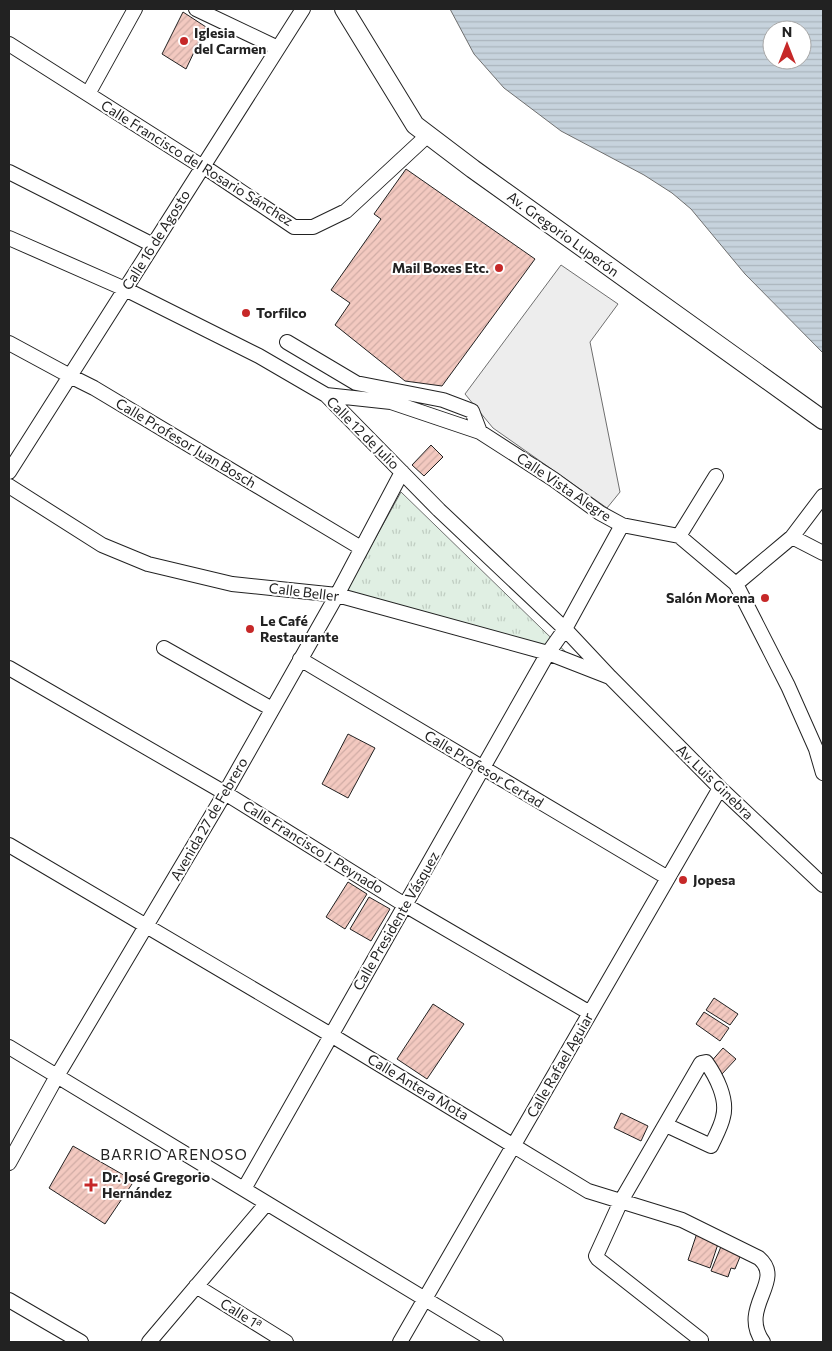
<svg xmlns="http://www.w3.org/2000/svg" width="832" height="1351" viewBox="0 0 832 1351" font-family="Commissioner,sans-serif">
  <defs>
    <pattern id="park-tufts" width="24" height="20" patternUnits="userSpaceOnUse" patternTransform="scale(1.25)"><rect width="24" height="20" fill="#e0efe3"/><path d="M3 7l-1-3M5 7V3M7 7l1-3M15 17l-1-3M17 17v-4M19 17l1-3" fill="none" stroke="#c0cdc2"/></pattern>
    <pattern id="water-rules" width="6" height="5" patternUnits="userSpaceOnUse" patternTransform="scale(1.25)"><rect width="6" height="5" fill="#c7d3dd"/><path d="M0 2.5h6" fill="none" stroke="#abb5bd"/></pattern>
    <pattern id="building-hatch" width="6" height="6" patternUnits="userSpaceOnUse" patternTransform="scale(1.25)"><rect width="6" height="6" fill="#f3c9c0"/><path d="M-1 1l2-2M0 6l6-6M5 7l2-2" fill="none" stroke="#d0aca5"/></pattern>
  </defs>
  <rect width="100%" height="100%" fill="#fff"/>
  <!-- park -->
  <path fill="url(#park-tufts)" stroke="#6f6f6f" d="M401,492L577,663L345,593Z"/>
  <!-- parking -->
  <path fill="#ededed" stroke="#6f6f6f" d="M561,265L618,304L590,342L620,492L607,508L493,428L465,394Z"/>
  <!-- water -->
  <path fill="url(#water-rules)" stroke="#6f6f6f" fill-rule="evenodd" d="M450,9H823V353L745,274L691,209L672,193L644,175L561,131L504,88L474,54ZM772,30H802V60H772Z"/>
  <!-- building -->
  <path fill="url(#building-hatch)" stroke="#222" d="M183,12L206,27L186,69L162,54Z
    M406,169L535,259L442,386L405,381L335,325L350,303L331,290L381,219L374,214Z
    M431,445L443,457L424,476L412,465Z
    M348,734L375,748L348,798L322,784Z
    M348,882L367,894L345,929L326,917Z
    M369,897L390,909L371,941L350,929Z
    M714,998L738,1014L730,1025L706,1010Z
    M433,1004L464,1024L427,1079L397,1059Z
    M704,1012L729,1028L720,1041L696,1024Z
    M723,1048L736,1059L721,1075L709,1064Z
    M621,1113L648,1126L641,1141L614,1128Z
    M73,1146L134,1181L105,1224L49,1188Z
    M697,1233L719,1241L710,1268L688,1260Z
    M722,1244L742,1252L735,1269L731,1268L728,1277L711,1271Z"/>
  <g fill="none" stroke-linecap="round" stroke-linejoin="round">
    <!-- minor casing -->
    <g stroke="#222" stroke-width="16">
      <path id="minor" d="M196,9L278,48
        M9,44L198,164L203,166L294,227H313L346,211L428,135
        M88,94L135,9
        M9,172L153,245
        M9,238L125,289L259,356L326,395L439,510L565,629L610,677L720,788L823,885
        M287,342L356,383L443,400L472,411L480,432
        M9,343L70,376L94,388L361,548
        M326,395L391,402L480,432L553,479L600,513L622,525L679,536L736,584L788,686L816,749L823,773
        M9,472L303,9
        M9,486L102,545L148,564L232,584L337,595L548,653L607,676
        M679,536L716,476
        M792,537L823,553
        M736,584L792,537L823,496
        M164,648L272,709
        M300,659L668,878
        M9,668L225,793L405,905L590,1013
        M9,845L331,1035L588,1191L682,1220L759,1258C786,1281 738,1307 763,1342
        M9,1047L496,1342
        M666,1125L711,1146C715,1137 721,1127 723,1117C728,1099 716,1076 706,1062L701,1063L621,1201L596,1256L598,1259L701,1340
        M9,1163L57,1076L225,793L337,595L402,472
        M244,1189L548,653L565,629L622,525
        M196,1286L286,1342
        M9,1300L81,1342
        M149,1342L266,1204
        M400,1342L720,788"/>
    </g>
    <!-- major casing -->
    <g stroke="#222" stroke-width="20">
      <path id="major" d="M344,9L415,125L473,169L823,420"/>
    </g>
    <!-- minor -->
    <use href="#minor" stroke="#fff" stroke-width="14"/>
    <!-- major -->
    <use href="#major" stroke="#fff" stroke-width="18"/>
  </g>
  <!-- markers -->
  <g fill="#c62828" stroke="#fff" stroke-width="2">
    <circle cx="184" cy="41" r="5"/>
    <circle cx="499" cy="268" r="5"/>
    <circle cx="246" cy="313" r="5"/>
    <circle cx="765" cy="598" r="5"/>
    <circle cx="250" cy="629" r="5"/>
    <circle cx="683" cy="880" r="5"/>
    <path d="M88.5 1177.5h5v5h5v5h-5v5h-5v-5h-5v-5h5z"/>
  </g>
  <g text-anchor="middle" stroke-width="4" stroke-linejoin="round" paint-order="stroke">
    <!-- poi labels -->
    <g font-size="14" font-weight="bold" fill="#222" stroke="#fff" text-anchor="start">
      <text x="194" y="38">Iglesia<tspan x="194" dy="16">del Carmen</tspan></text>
      <text x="489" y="273" text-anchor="end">Mail Boxes Etc.</text>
      <text x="256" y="318">Torfilco</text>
      <text x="755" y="603" text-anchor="end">Salón Morena</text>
      <text x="260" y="626">Le Café<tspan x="260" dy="16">Restaurante</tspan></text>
      <text x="693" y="885">Jopesa</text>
      <text x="102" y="1182">Dr. José Gregorio<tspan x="102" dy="16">Hernández</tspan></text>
    </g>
    <!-- street labels -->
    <g font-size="14" fill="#222" stroke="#fff">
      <text transform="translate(197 163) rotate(32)" y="5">Calle Francisco del Rosario Sánchez</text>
      <text transform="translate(563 234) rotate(36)" y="5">Av. Gregorio Luperón</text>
      <text transform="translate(156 240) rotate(-58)" y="5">Calle 16 de Agosto</text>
      <text transform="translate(363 433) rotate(45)" y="5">Calle 12 de Julio</text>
      <text transform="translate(186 443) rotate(31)" y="5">Calle Profesor Juan Bosch</text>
      <text transform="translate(564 487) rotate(34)" y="5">Calle Vista Alegre</text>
      <text transform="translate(304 592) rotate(7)" y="5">Calle Beller</text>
      <text transform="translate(484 769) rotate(31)" y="5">Calle Profesor Certad</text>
      <text transform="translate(715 782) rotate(44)" y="5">Av. Luis Ginebra</text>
      <text transform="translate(209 819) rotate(-60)" y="5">Avenida 27 de Febrero</text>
      <text transform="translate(313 847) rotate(32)" y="5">Calle Francisco J. Peynado</text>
      <text transform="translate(396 921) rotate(-60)" y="5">Calle Presidente Vásquez</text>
      <text transform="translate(560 1065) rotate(-60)" y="5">Calle Rafael Aguiar</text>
      <text transform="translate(418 1087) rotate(31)" y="5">Calle Antera Mota</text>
      <text transform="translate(241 1314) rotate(32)" y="5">Calle 1ª</text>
    </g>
    <!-- neighbourhood labels -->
    <g font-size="15" letter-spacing="1" fill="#222" stroke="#fff">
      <text x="174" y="1160">BARRIO ARENOSO</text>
    </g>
  </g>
  <!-- border -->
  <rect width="832" height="1351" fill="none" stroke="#222222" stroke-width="20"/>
  <!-- north arrow -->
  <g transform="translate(787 45)"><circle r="24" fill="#ffffff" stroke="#a7a7a7"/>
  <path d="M0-4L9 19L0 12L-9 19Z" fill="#c62828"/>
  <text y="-8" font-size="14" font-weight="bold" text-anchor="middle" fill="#222222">N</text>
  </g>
</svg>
